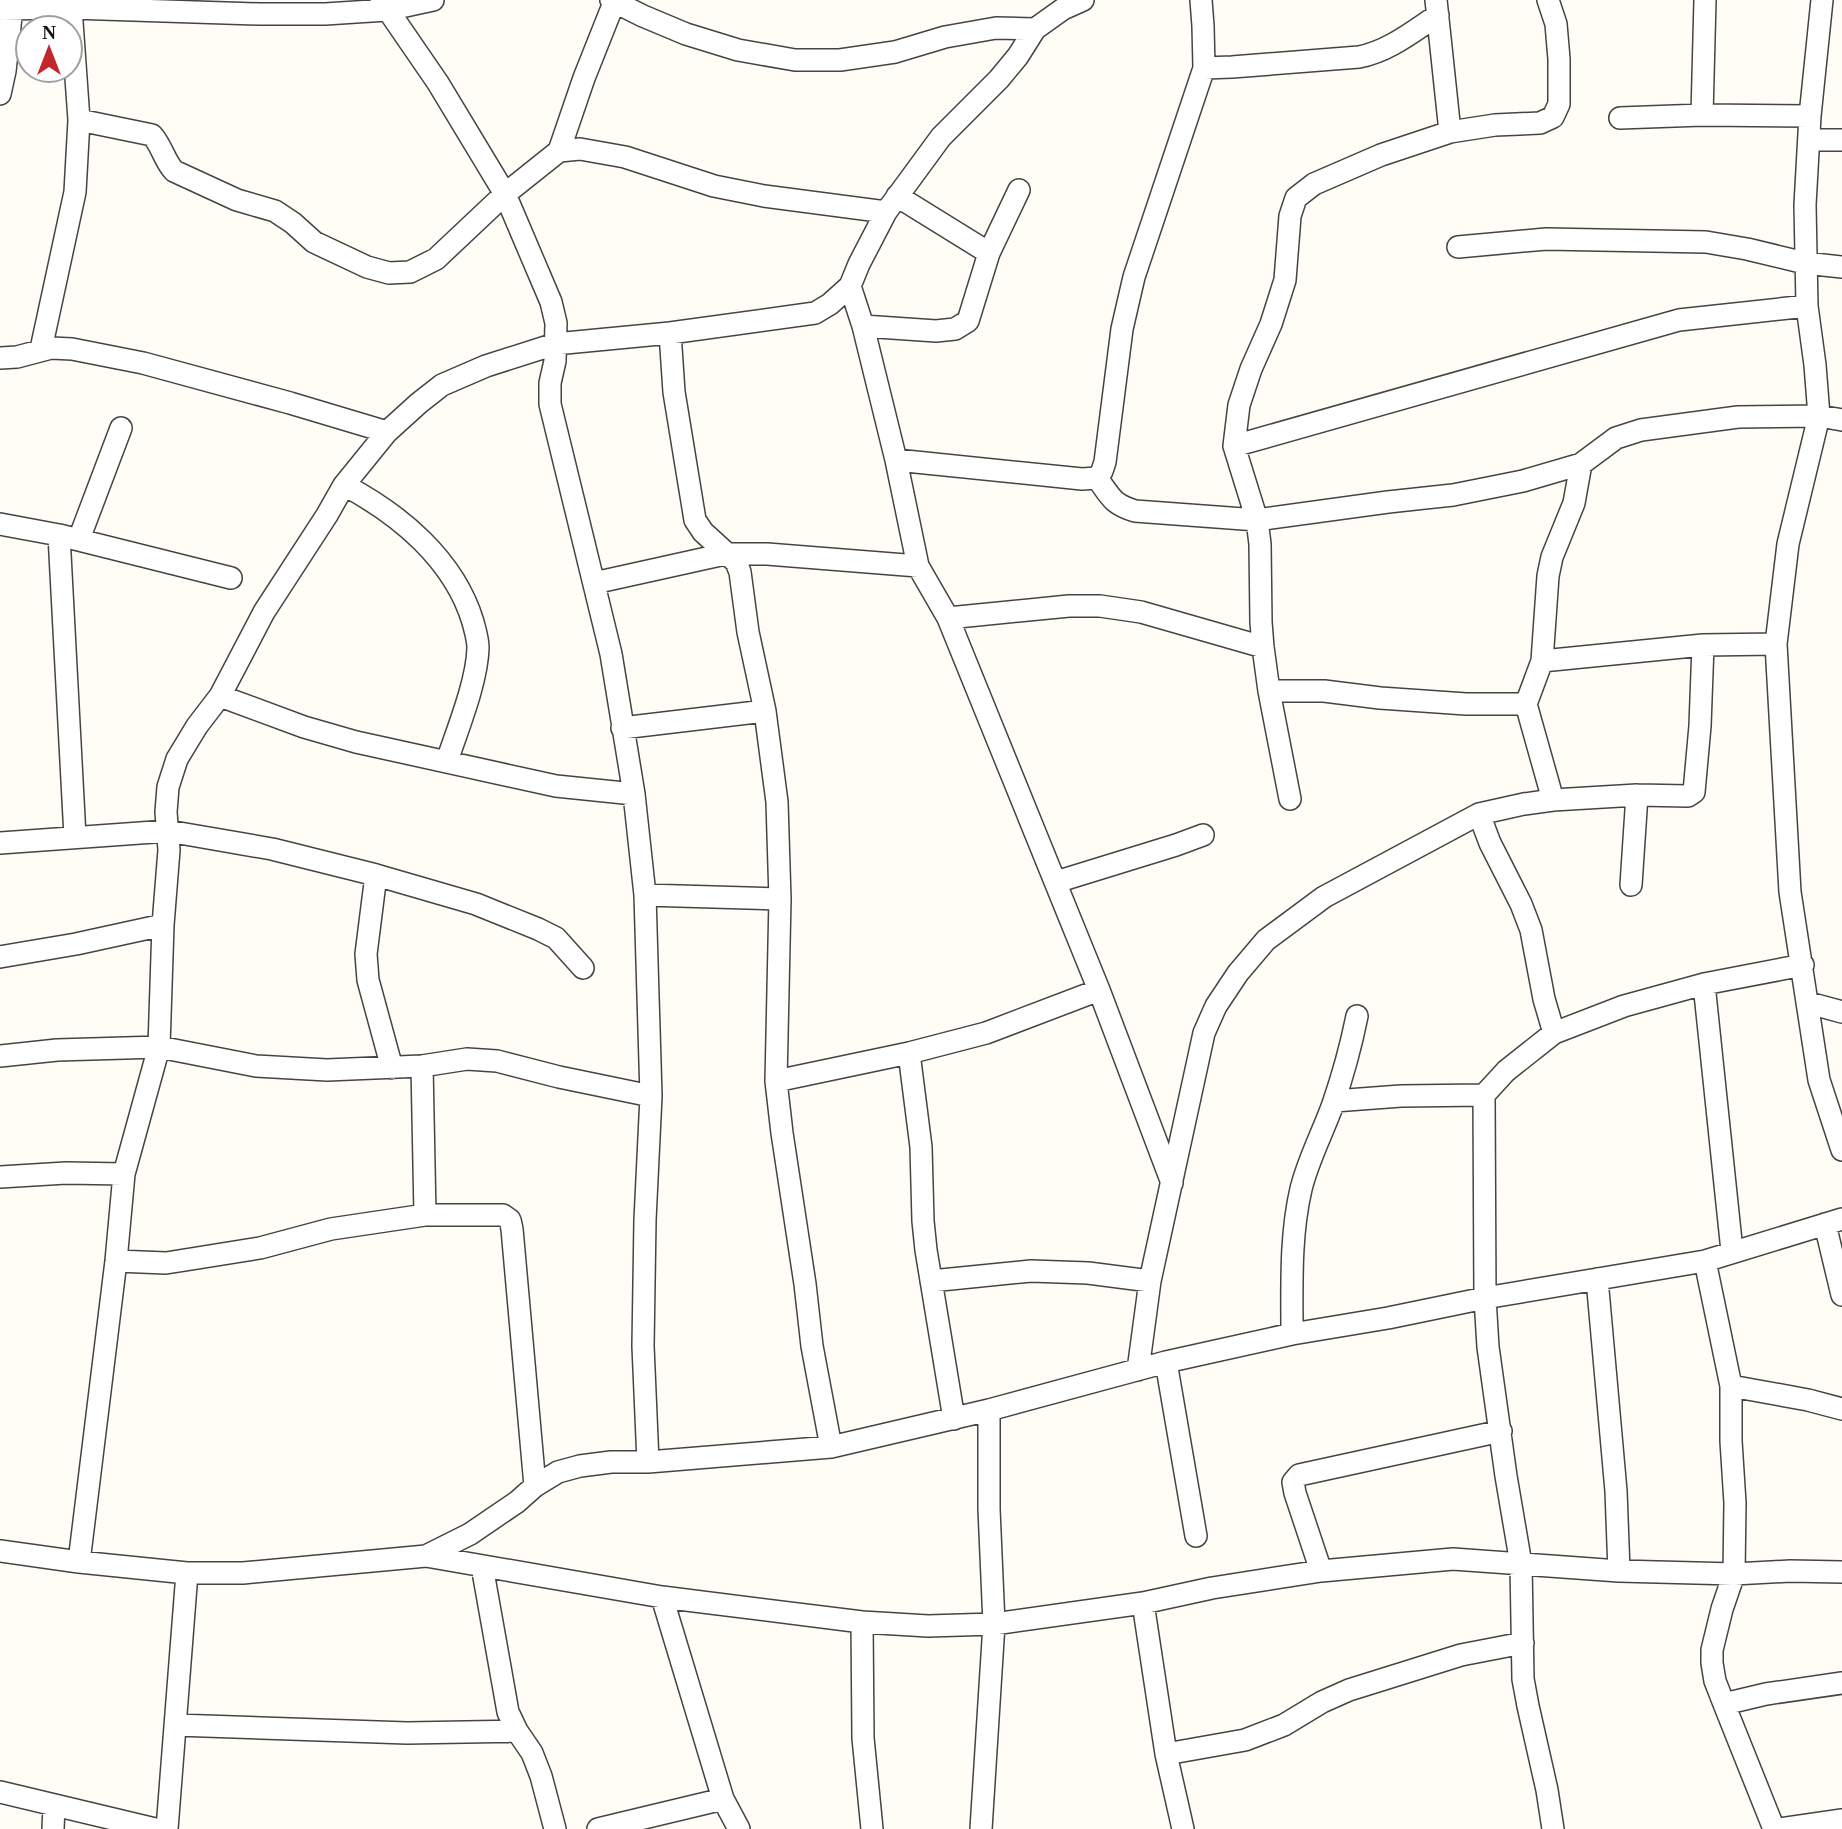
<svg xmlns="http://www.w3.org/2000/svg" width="1842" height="1829" viewBox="0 0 1842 1829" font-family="Georgia,serif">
  <rect width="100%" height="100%" fill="#fffdf5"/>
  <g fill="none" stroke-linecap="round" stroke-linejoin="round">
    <!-- minor casing -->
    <g stroke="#444" stroke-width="24">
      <path id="minor" d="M381,0L438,83L505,194L551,302L556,323L555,361L550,383V404L611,654L634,794L645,895L651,1096L645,1220L643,1346L648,1462
        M611,0L643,16L686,34L738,50L795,60H840L895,52L945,37L996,28L1035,29
        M1436,0L1450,132
        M1822,0L1810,116L1805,205L1807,306L1815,365L1819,416L1788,544L1776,644L1790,892L1819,1080L1842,1150
        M0,9L71,8L259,14H325L387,10L433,0
        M1204,68L1232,67L1359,57C1389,51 1412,32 1438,15
        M0,94L5,71L12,8
        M1702,115L1705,0
        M1620,118L1702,115L1810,116
        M79,120L152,135C162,146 164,160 174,171L237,200L275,211L293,223L314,242L367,267L389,273L410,272L436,259L505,194L559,151L580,149L625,157L714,186L764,196L886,212
        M1809,140H1842
        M559,151L584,78L615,0
        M897,196L989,253
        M1458,247L1546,239L1706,242L1747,249L1805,263L1842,267
        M850,286L863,326L896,460L918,566L948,618L1099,990L1172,1183
        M863,326L936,331L955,329L968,321L989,253L1019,190
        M670,333L674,392L695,520L703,532L736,562L740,572L748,632L765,711L777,802L780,899L776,1081L782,1133L805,1284L812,1346L831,1447
        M41,349L75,192L79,120L71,8L72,0
        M0,358L17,357L51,348L72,349L143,363L290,403L387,432
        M1234,446L1679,320L1807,306
        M896,460L1082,479L1097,478L1102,471L1105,462L1122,329L1134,277L1204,68L1203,26L1201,0
        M1097,478C1111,497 1112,504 1135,511L1257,520L1388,502L1453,495L1523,481L1581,464L1616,438L1641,430L1738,417L1819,416L1842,420
        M344,485C399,514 454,559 473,622C475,630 478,639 478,648C477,682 458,728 447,761
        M0,524L59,535L231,578
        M59,535L75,837
        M79,539L121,428
        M594,583L725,554H767L918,566
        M948,618L1069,606H1100L1141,612L1263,647
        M1542,661L1548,576L1552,557L1574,503L1581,464
        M1269,691H1324L1380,698L1466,704H1526L1542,661L1703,645L1776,644
        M220,696L304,727L356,742L556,786L634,794
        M1526,704L1553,800
        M622,728L765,711
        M1290,799L1269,691L1263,647L1261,622L1260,544L1257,520L1234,446L1239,405L1251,369L1271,324L1285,280L1290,216L1296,198L1314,184L1381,155L1450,132L1495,125L1540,123L1553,117L1559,104V59L1556,24L1548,0
        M1479,814L1490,843L1521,904L1531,930L1544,999L1554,1033
        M0,843L168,831L272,849L376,875L476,904L538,929L556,938L583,968
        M376,875L366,954L368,980L392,1068
        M1056,882L1176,845L1203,835
        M1631,885L1637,795
        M645,895L780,899
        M0,957L76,944L163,925
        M1704,984L1732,1251
        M1809,1003L1842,1012
        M909,1053L921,1147L923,1221L926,1250L954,1419
        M0,1056L57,1050L159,1047L256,1066L327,1070L422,1066L467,1059L497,1061L559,1077L651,1096
        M422,1066L425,1215
        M776,1081L909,1053L986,1033L1099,990
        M1334,1101L1401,1096L1484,1095
        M0,1177L66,1173L124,1174
        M1825,1224L1842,1295
        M116,1261L166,1263L260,1248L331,1229L425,1215H503L510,1220L512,1229L535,1486
        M1705,1261L1731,1386V1441L1735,1503L1734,1574L1722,1609L1712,1650V1663L1715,1681L1724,1704L1774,1829
        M1597,1279L1616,1491L1619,1571
        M931,1281L1031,1271L1088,1273L1150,1281
        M1292,1334C1292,1286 1290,1236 1301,1189C1308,1160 1323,1132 1333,1104C1343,1075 1351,1046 1357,1016
        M1166,1362L1196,1536
        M1138,1370L1150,1281L1204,1033L1216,1006L1238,973L1266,940L1324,897L1479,814L1524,804L1553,800L1637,795L1688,796L1694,792L1700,726L1703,645
        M1731,1386L1808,1400L1842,1409
        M0,1551L79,1562L187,1573H243L426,1556L662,1597L862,1622L928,1626L994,1624L1143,1603L1212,1588L1321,1571L1453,1559L1619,1571L1734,1574L1790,1571L1842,1572
        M426,1556L470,1534L517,1502L535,1486L558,1472L580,1466L611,1462H648L831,1447L989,1410L1166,1362L1292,1334L1388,1318L1485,1298L1705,1261L1842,1219
        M79,1562L116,1261L124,1174L159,1047L163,925L169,850L166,812L168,787L177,759L197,726L220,696L264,612L327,515L344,485L387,432L419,403L442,385L486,366L555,344L670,333L815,313L830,304L850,286L859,264L886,212L941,137L999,79L1018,56L1035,29L1063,9L1083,0
        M482,1566L508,1712L517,1731L532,1753L541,1776L555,1829
        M1321,1571L1295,1493L1293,1482L1299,1475L1501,1431
        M662,1597L723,1799L739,1829
        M1143,1603L1166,1754L1183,1829
        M862,1622L863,1738L872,1829
        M1724,1704L1766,1694L1842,1683
        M176,1725L407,1733L517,1731
        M1166,1754L1245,1740L1284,1725L1322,1702L1349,1690L1461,1655L1523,1643
        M0,1792L155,1829
        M53,1829L54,1806
        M167,1829L187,1573
        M598,1829L723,1799
        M981,1829L994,1624L989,1509V1410
        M1553,1829L1547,1790L1528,1706L1523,1679L1521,1564L1506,1476L1488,1347L1485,1298L1484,1095L1506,1071L1554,1033L1624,1006L1704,984L1803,965
        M1780,1829L1842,1820"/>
    </g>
    <!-- minor -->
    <use href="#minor" stroke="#fff" stroke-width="21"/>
  </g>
  <!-- north arrow -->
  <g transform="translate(49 49)"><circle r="33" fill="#ffffff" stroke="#a0a0a0" stroke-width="2"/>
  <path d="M0-5L12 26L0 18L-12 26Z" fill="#c4262e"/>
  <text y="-10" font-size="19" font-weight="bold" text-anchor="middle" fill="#111111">N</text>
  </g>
</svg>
